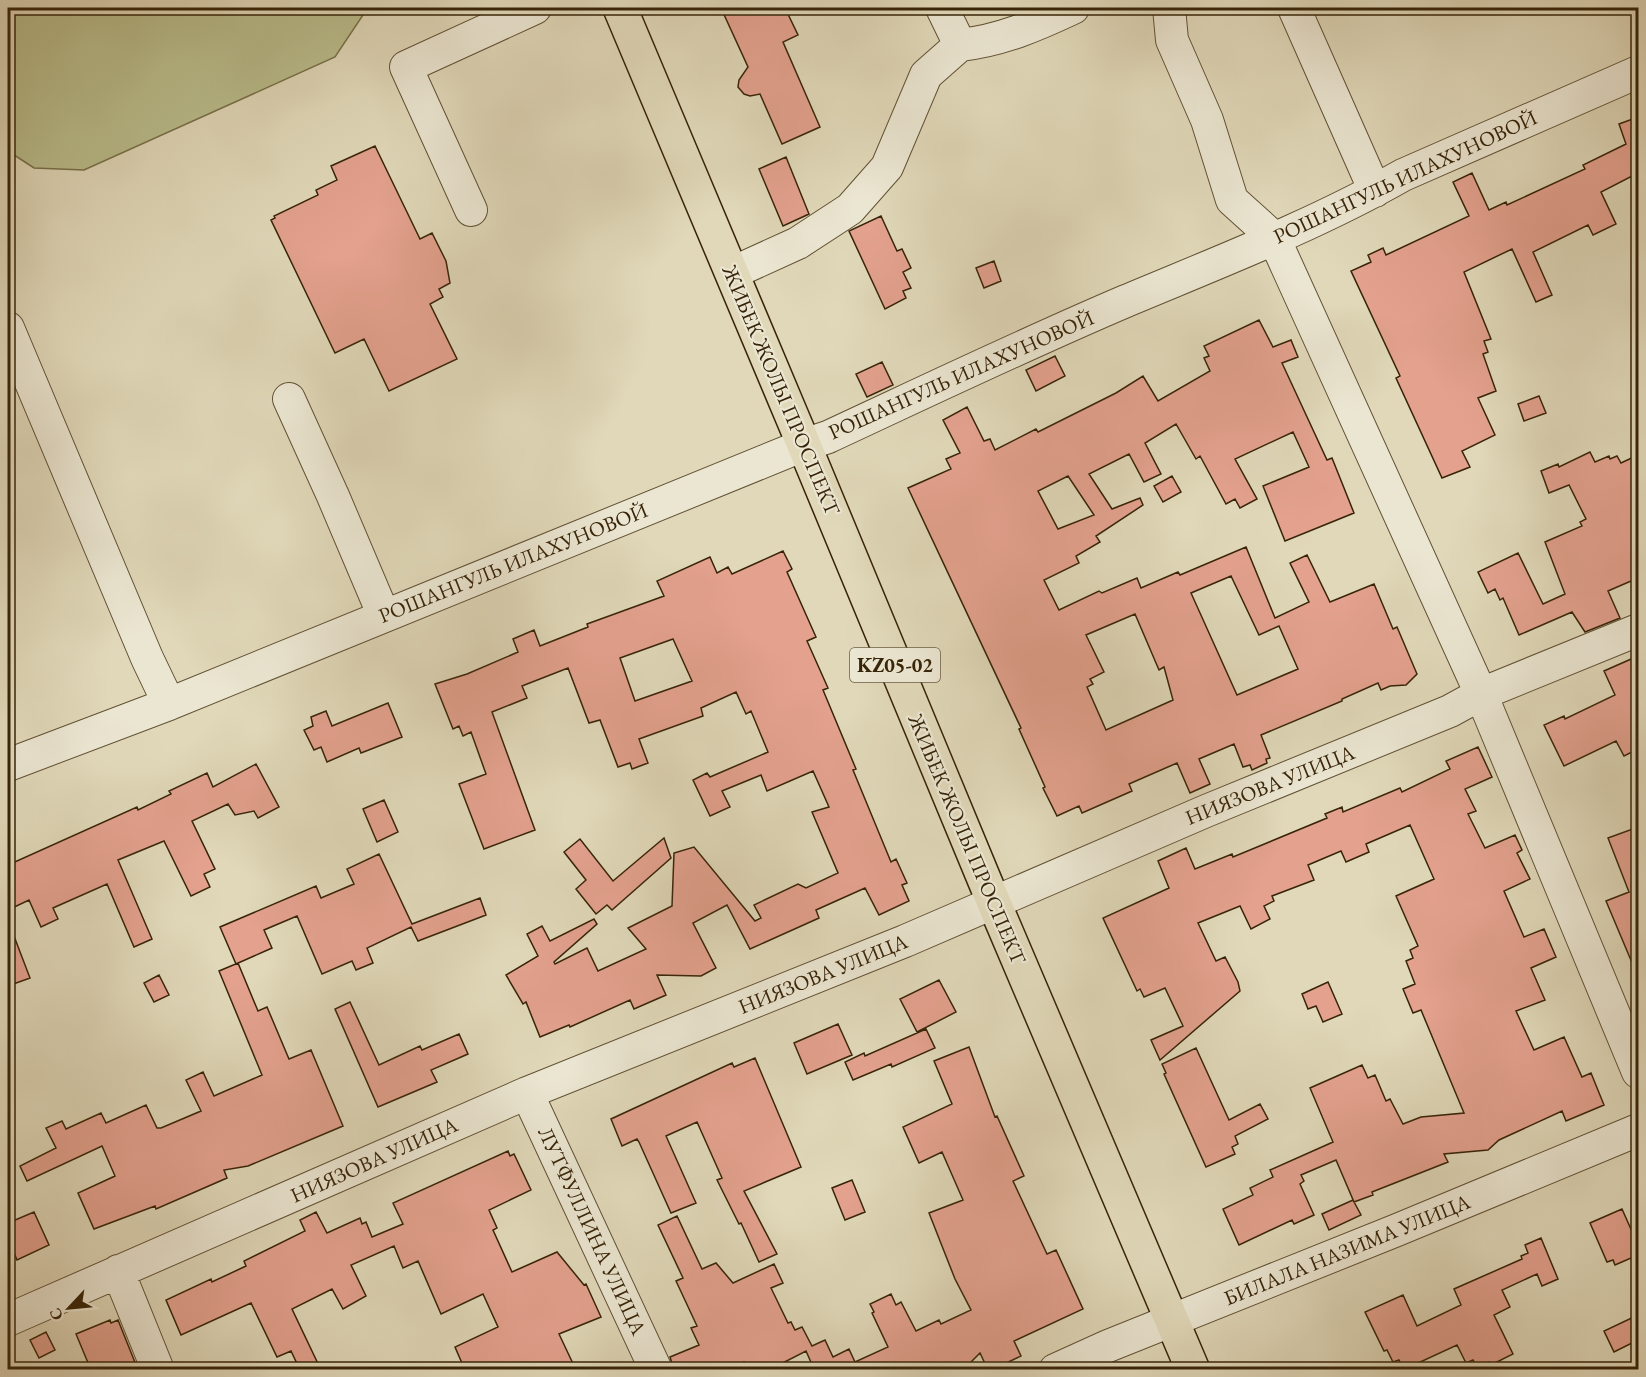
<svg xmlns="http://www.w3.org/2000/svg" width="1646" height="1377" viewBox="0 0 1646 1377" font-family="'EB Garamond',serif">
  <rect width="100%" height="100%" fill="#e0d8b9"/>
  <filter id="stains"><feTurbulence type="fractalNoise" baseFrequency=".00333" numOctaves="4"/><feColorMatrix values="0 0 0 0 .2 0 0 0 0 .09 0 0 0 0 .02 0 0 0 .5 -.17"/></filter>
  <radialGradient id="worn" r=".72"><stop offset=".6" stop-color="#630" stop-opacity="0"/><stop offset="1" stop-color="#630" stop-opacity=".3"/></radialGradient>
  <!-- pitch -->
  <path fill="#b9bc8b" stroke="#78704a" stroke-width="1.5" d="M8,8H364L363,15L335,57L84,170L34,168L8,151Z"/>
  <!-- building -->
  <path fill="#e3a18e" stroke="#372408" stroke-width="1.5" fill-rule="evenodd" d="M721,8H785L798,35L783,42L820,127L782,144L760,94L750,96L744,94L738,87L739,80L748,67Z
    M1638,117V173L1601,192L1616,224L1593,235L1588,225L1533,252L1552,295L1536,302L1512,249L1464,272L1491,339L1484,341L1488,352L1483,354L1496,391L1478,398L1495,435L1462,451L1470,467L1442,478L1396,378L1400,376L1351,271L1371,262L1368,255L1383,248L1386,255L1469,216L1453,182L1472,173L1489,210L1506,202L1507,205L1585,169L1583,165L1626,144L1619,124Z
    M375,146L420,239L432,233L446,261L450,283L439,289L443,297L430,304L457,359L389,391L364,339L335,353L271,220L275,218L274,216L318,195L316,190L337,180L331,166Z
    M786,157L809,214L783,226L759,169Z
    M881,216L897,251L902,249L911,268L903,272L911,288L903,291L906,298L885,309L849,231Z
    M994,261L1001,281L984,288L976,268Z
    M1259,320L1273,347L1291,340L1298,357L1282,363L1327,460L1332,458L1354,513L1285,541L1263,486L1309,467L1293,432L1235,459L1257,499L1240,508L1235,499L1226,504L1200,456L1196,459L1176,424L1145,443L1161,474L1144,482L1129,454L1089,474L1112,509L1140,498L1143,505L1096,536L1100,542L1076,556L1079,563L1044,580L1059,610L1099,591L1102,593L1137,578L1141,588L1178,572L1180,575L1246,547L1275,618L1309,602L1290,563L1307,555L1330,602L1374,584L1393,629L1397,627L1417,674L1406,685L1390,686L1381,690L1378,683L1342,699V701L1261,735L1270,758L1266,759L1267,763L1252,770L1250,765L1243,767L1234,744L1199,759L1210,784L1190,793L1177,763L1129,784L1132,791L1082,813L1079,806L1057,816L1043,788L1045,787L1019,729L1021,728L908,488L951,469L946,459L960,453L943,420L967,407L984,441L990,439L995,450L1036,429L1038,432L1116,393L1143,376L1158,401L1210,371L1204,358L1209,356L1204,346ZM1068,476L1094,515L1058,529L1038,491ZM1231,576L1259,635L1279,626L1298,669L1237,695L1191,593ZM1135,614L1159,670L1164,667L1173,700L1106,730L1087,687L1093,684L1090,679L1104,672L1086,635Z
    M1055,356L1065,376L1036,391L1026,370Z
    M882,362L893,385L867,397L856,374Z
    M1539,396L1546,413L1524,421L1518,404Z
    M1590,452L1595,462L1609,456L1610,459L1617,456L1621,463L1638,455V578L1608,591L1620,618L1585,632L1572,612L1519,635L1503,598L1500,600L1495,589L1488,593L1478,572L1518,553L1543,604L1565,594L1545,542L1582,526L1580,522L1586,519L1569,485L1549,493L1541,471L1558,464L1559,467Z
    M1172,476L1181,492L1163,502L1154,486Z
    M783,551L792,569L787,572L816,637L807,641L828,688L823,690L856,769L853,770L891,862L896,859L907,883L902,885L909,901L879,915L865,888L816,910L819,918L750,949L727,905L693,923L716,968L701,976L657,975L666,995L634,1009L630,1000L570,1027L569,1025L540,1037L526,1002L523,1004L506,975L538,956L527,934L542,926L550,941L594,919L597,924L554,962L555,964L587,948L598,971L646,949L628,928L672,906L674,853L694,847L755,921L761,918L754,905L798,884L806,888L838,873L812,812L829,807L813,771L767,791L761,775L722,791L730,807L710,816L693,780L707,773L710,777L768,752L751,711L746,714L736,692L701,708L703,716L639,739L648,763L632,769L630,763L618,767L600,720L589,723L568,668L522,686L527,698L492,712L535,830L484,849L459,784L486,774L471,732L463,736L459,726L453,729L435,684L467,674L518,652L513,639L534,630L540,646L588,627L587,624L664,596L657,581L710,557L717,573L728,567L732,574ZM673,639L692,681L635,701L620,658Z
    M1638,656V749L1624,756L1616,741L1564,766L1544,725L1564,716L1565,719L1615,695L1604,671Z
    M388,703L402,737L361,753L359,748L327,762L321,747L314,750L304,730L313,726L311,717L326,711L332,726Z
    M1478,747L1492,777L1465,789L1476,811L1468,814L1485,848L1515,835L1522,850L1517,853L1530,879L1504,891L1524,937L1544,929L1556,957L1531,968L1545,1000L1516,1011L1534,1050L1564,1037L1582,1077L1591,1073L1604,1105L1566,1121L1562,1111L1499,1140L1488,1150L1444,1154L1448,1162L1372,1192L1373,1195L1354,1202L1336,1160L1301,1175L1304,1181L1300,1184L1314,1215L1294,1224L1292,1220L1239,1245L1223,1209L1253,1195L1250,1188L1273,1177L1270,1170L1333,1142L1310,1088L1362,1065L1368,1078L1375,1075L1386,1101L1390,1099L1403,1124L1421,1117L1464,1113L1421,1010L1413,1013L1403,989L1415,984L1406,961L1413,958L1410,950L1418,946L1396,896L1434,879L1410,825L1366,844L1369,852L1346,862L1341,851L1308,865L1314,880L1272,896L1274,901L1264,906L1270,919L1251,929L1240,906L1198,923L1216,961L1225,957L1238,982L1240,991L1160,1060L1151,1040L1183,1026L1165,988L1144,997L1140,989L1137,991L1103,918L1169,888L1158,861L1186,848L1195,869L1232,854L1233,857L1327,818L1325,814L1342,807L1343,812L1400,788L1402,792L1450,769L1446,761Z
    M256,764L279,807L258,818L254,811L235,815L228,804L192,821L215,869L204,874L210,887L191,896L164,841L118,860L152,939L134,947L107,884L53,908L58,919L41,927L29,900L8,910V865L137,807L138,810L171,794L169,791L207,773L213,787Z
    M384,800L398,832L377,842L363,809Z
    M1638,827V977L1606,901L1629,892L1608,838Z
    M664,838L671,858L612,910L607,905L596,914L576,889L586,880L564,852L580,839L613,881Z
    M379,854L412,924L480,898L486,915L418,941L411,927L367,948L373,963L356,970L352,961L322,974L297,916L264,930L272,948L236,964L220,927L316,886L321,898L354,884L347,869Z
    M8,923H9L30,978L8,986Z
    M238,963L258,1011L267,1007L289,1059L311,1050L343,1126L248,1166L224,1170L227,1178L156,1209L155,1206L94,1229L78,1193L115,1176L102,1146L27,1181L20,1166L56,1148L46,1128L62,1121L66,1129L101,1113L106,1123L146,1105L157,1128H161L201,1111L186,1080L203,1072L214,1096L262,1075L219,971Z
    M159,975L169,995L154,1002L144,983Z
    M939,980L956,1012L917,1032L900,999Z
    M1328,982L1342,1014L1323,1022L1316,1006L1308,1009L1302,994Z
    M350,1002L379,1065L420,1046L422,1050L459,1034L468,1054L431,1070L437,1082L378,1107L335,1009Z
    M838,1024L852,1055L807,1074L794,1043Z
    M926,1029L935,1048L892,1067L891,1064L853,1080L845,1062L864,1053L865,1056Z
    M969,1047L995,1117L997,1116L1024,1176L1013,1181L1047,1254L1056,1250L1083,1309L1014,1341L1021,1356L992,1370H988L980,1353L963,1370H807L813,1367L806,1351L769,1370H748L744,1362L728,1370H674L670,1357L699,1345L691,1328L697,1326L676,1281L683,1278L658,1225L677,1216L702,1269L716,1263L733,1283L774,1264L783,1283L771,1288L788,1323L791,1322L795,1330L802,1327L812,1346L825,1340L833,1357L849,1349L855,1362L888,1347L872,1313L874,1312L870,1304L891,1294L896,1305L901,1302L916,1331L939,1320L941,1324L971,1310L955,1279L929,1213L963,1200L942,1152L919,1163L903,1127L952,1104L934,1061Z
    M1196,1048L1229,1120L1260,1104L1268,1119L1235,1136L1238,1144L1232,1147L1235,1154L1206,1167L1164,1074L1166,1073L1162,1064Z
    M755,1058L801,1167L744,1191L777,1254L759,1262L741,1223L739,1224L717,1180L722,1178L697,1122L666,1136L696,1203L671,1213L639,1142L637,1139L622,1146L611,1119L732,1063L734,1067Z
    M508,1151L510,1156L514,1154L531,1190L489,1210L497,1228L493,1230L512,1272L557,1252L584,1285L586,1284L601,1317L559,1334L576,1370H465L455,1347L498,1327L483,1294L441,1314L418,1261L403,1268L394,1246L351,1265L366,1296L343,1309L332,1289L292,1309L321,1370H300L291,1351L277,1357L251,1303L181,1335L166,1300L211,1279L212,1282L246,1266L244,1261L305,1231L300,1220L316,1212L327,1233L360,1218L362,1224L366,1222L372,1237L403,1224L393,1203Z
    M852,1180L865,1212L845,1220L832,1188Z
    M1353,1200L1361,1215L1329,1230L1322,1214Z
    M1622,1209L1638,1245V1255L1615,1265L1613,1260L1607,1262L1590,1223Z
    M34,1212L49,1245L17,1260L8,1238V1223Z
    M1541,1238L1558,1279L1542,1286L1537,1274L1502,1290L1510,1307L1494,1315L1513,1354L1491,1365L1489,1362L1478,1368L1473,1360L1466,1363L1457,1345L1403,1370L1399,1360L1393,1362L1387,1350L1384,1351L1365,1312L1403,1295L1417,1326L1461,1305L1454,1289L1522,1259L1521,1256L1528,1253L1525,1245Z
    M1638,1315V1340L1614,1352L1604,1331Z
    M110,1320L111,1323L118,1320L138,1370H91L76,1334Z
    M46,1332L55,1350L39,1358L30,1340Z"/>
  <g fill="none" stroke-linecap="round" stroke-linejoin="round">
    <!-- minor casing -->
    <g stroke="#615134" stroke-width="34">
      <path id="minor" d="M942,8L960,45C1000,41 1037,25 1073,8
        M1169,8L1172,40L1207,120L1232,200L1274,238L1481,694L1638,1072
        M1294,8L1375,191
        M471,210L406,67L535,8
        M732,273L798,243L850,209L887,167L926,75L960,45
        M8,328L147,658L169,704
        M289,399L333,496L384,616
        M8,765L169,704L804,445L828,437C927,391 1025,344 1126,301C1219,262 1315,225 1403,175L1638,72
        M527,1093L656,1370
        M118,1271L158,1370
        M8,1320L527,1093L905,941L1206,811L1450,711L1481,694L1638,630
        M1055,1370L1108,1346L1397,1230L1638,1130"/>
    </g>
    <!-- highway casing -->
    <g stroke="#372408" stroke-width="36">
      <path id="highway" d="M620,8L804,445L994,903L1193,1370"/>
    </g>
    <!-- minor -->
    <use href="#minor" stroke="#ebe6d2" stroke-width="32"/>
    <!-- highway -->
    <use href="#highway" stroke="#e0d8b9" stroke-width="33"/>
  </g>
  <g text-anchor="middle" stroke-width="4.5" stroke-linejoin="round" paint-order="stroke">
    <!-- shield labels -->
    <rect fill="#ebe6d2" stroke="#6d5e45" stroke-width="1.5" x="850" y="648" width="90" height="34" rx="4.5"/>
    <g font-size="20" font-weight="bold" fill="#372408">
      <text x="895" y="672">KZ05-02</text>
    </g>
    <!-- street labels -->
    <g font-size="21" fill="#372408" stroke="#ebe6d2">
      <text transform="translate(1405 177) rotate(-25)" y="7">РОШАНГУЛЬ ИЛАХУНОВОЙ</text>
      <text transform="translate(961 375) rotate(-24)" y="7">РОШАНГУЛЬ ИЛАХУНОВОЙ</text>
      <text transform="translate(781 390) rotate(67)" y="7">ЖИБЕК ЖОЛЫ ПРОСПЕКТ</text>
      <text transform="translate(513 563) rotate(-22)" y="7">РОШАНГУЛЬ ИЛАХУНОВОЙ</text>
      <text transform="translate(1270 785) rotate(-22)" y="7">НИЯЗОВА УЛИЦА</text>
      <text transform="translate(967 839) rotate(67)" y="7">ЖИБЕК ЖОЛЫ ПРОСПЕКТ</text>
      <text transform="translate(823 974) rotate(-22)" y="7">НИЯЗОВА УЛИЦА</text>
      <text transform="translate(374 1160) rotate(-24)" y="7">НИЯЗОВА УЛИЦА</text>
      <text transform="translate(592 1231) rotate(65)" y="7">ЛУТФУЛЛИНА УЛИЦА</text>
      <text transform="translate(1347 1250) rotate(-22)" y="7">БИЛАЛА НАЗИМА УЛИЦА</text>
    </g>
  </g>
  <!-- margin -->
  <rect width="1646" height="1377" fill="none" stroke="#e0d8b9" stroke-width="30"/>
  <rect x="9" y="9" width="1628" height="1359" fill="none" stroke="#372408" stroke-width="3"/>
  <rect x="15" y="15" width="1616" height="1347" fill="none" stroke="#372408" stroke-width="1.5"/>
  <!-- north arrow -->
  <g transform="translate(69 1308) rotate(244)" stroke="#ebe6d2" stroke-width="4.5" paint-order="stroke">
  <path d="M0-4.5L10 22L0 15L-10 22Z" fill="#372408"/>
  <text y="-9" font-size="16" font-weight="bold" text-anchor="middle" fill="#372408">С</text>
  </g>
  <rect width="100%" height="100%" filter="url(#stains)"/>
  <rect width="100%" height="100%" fill="url(#worn)"/>
</svg>
